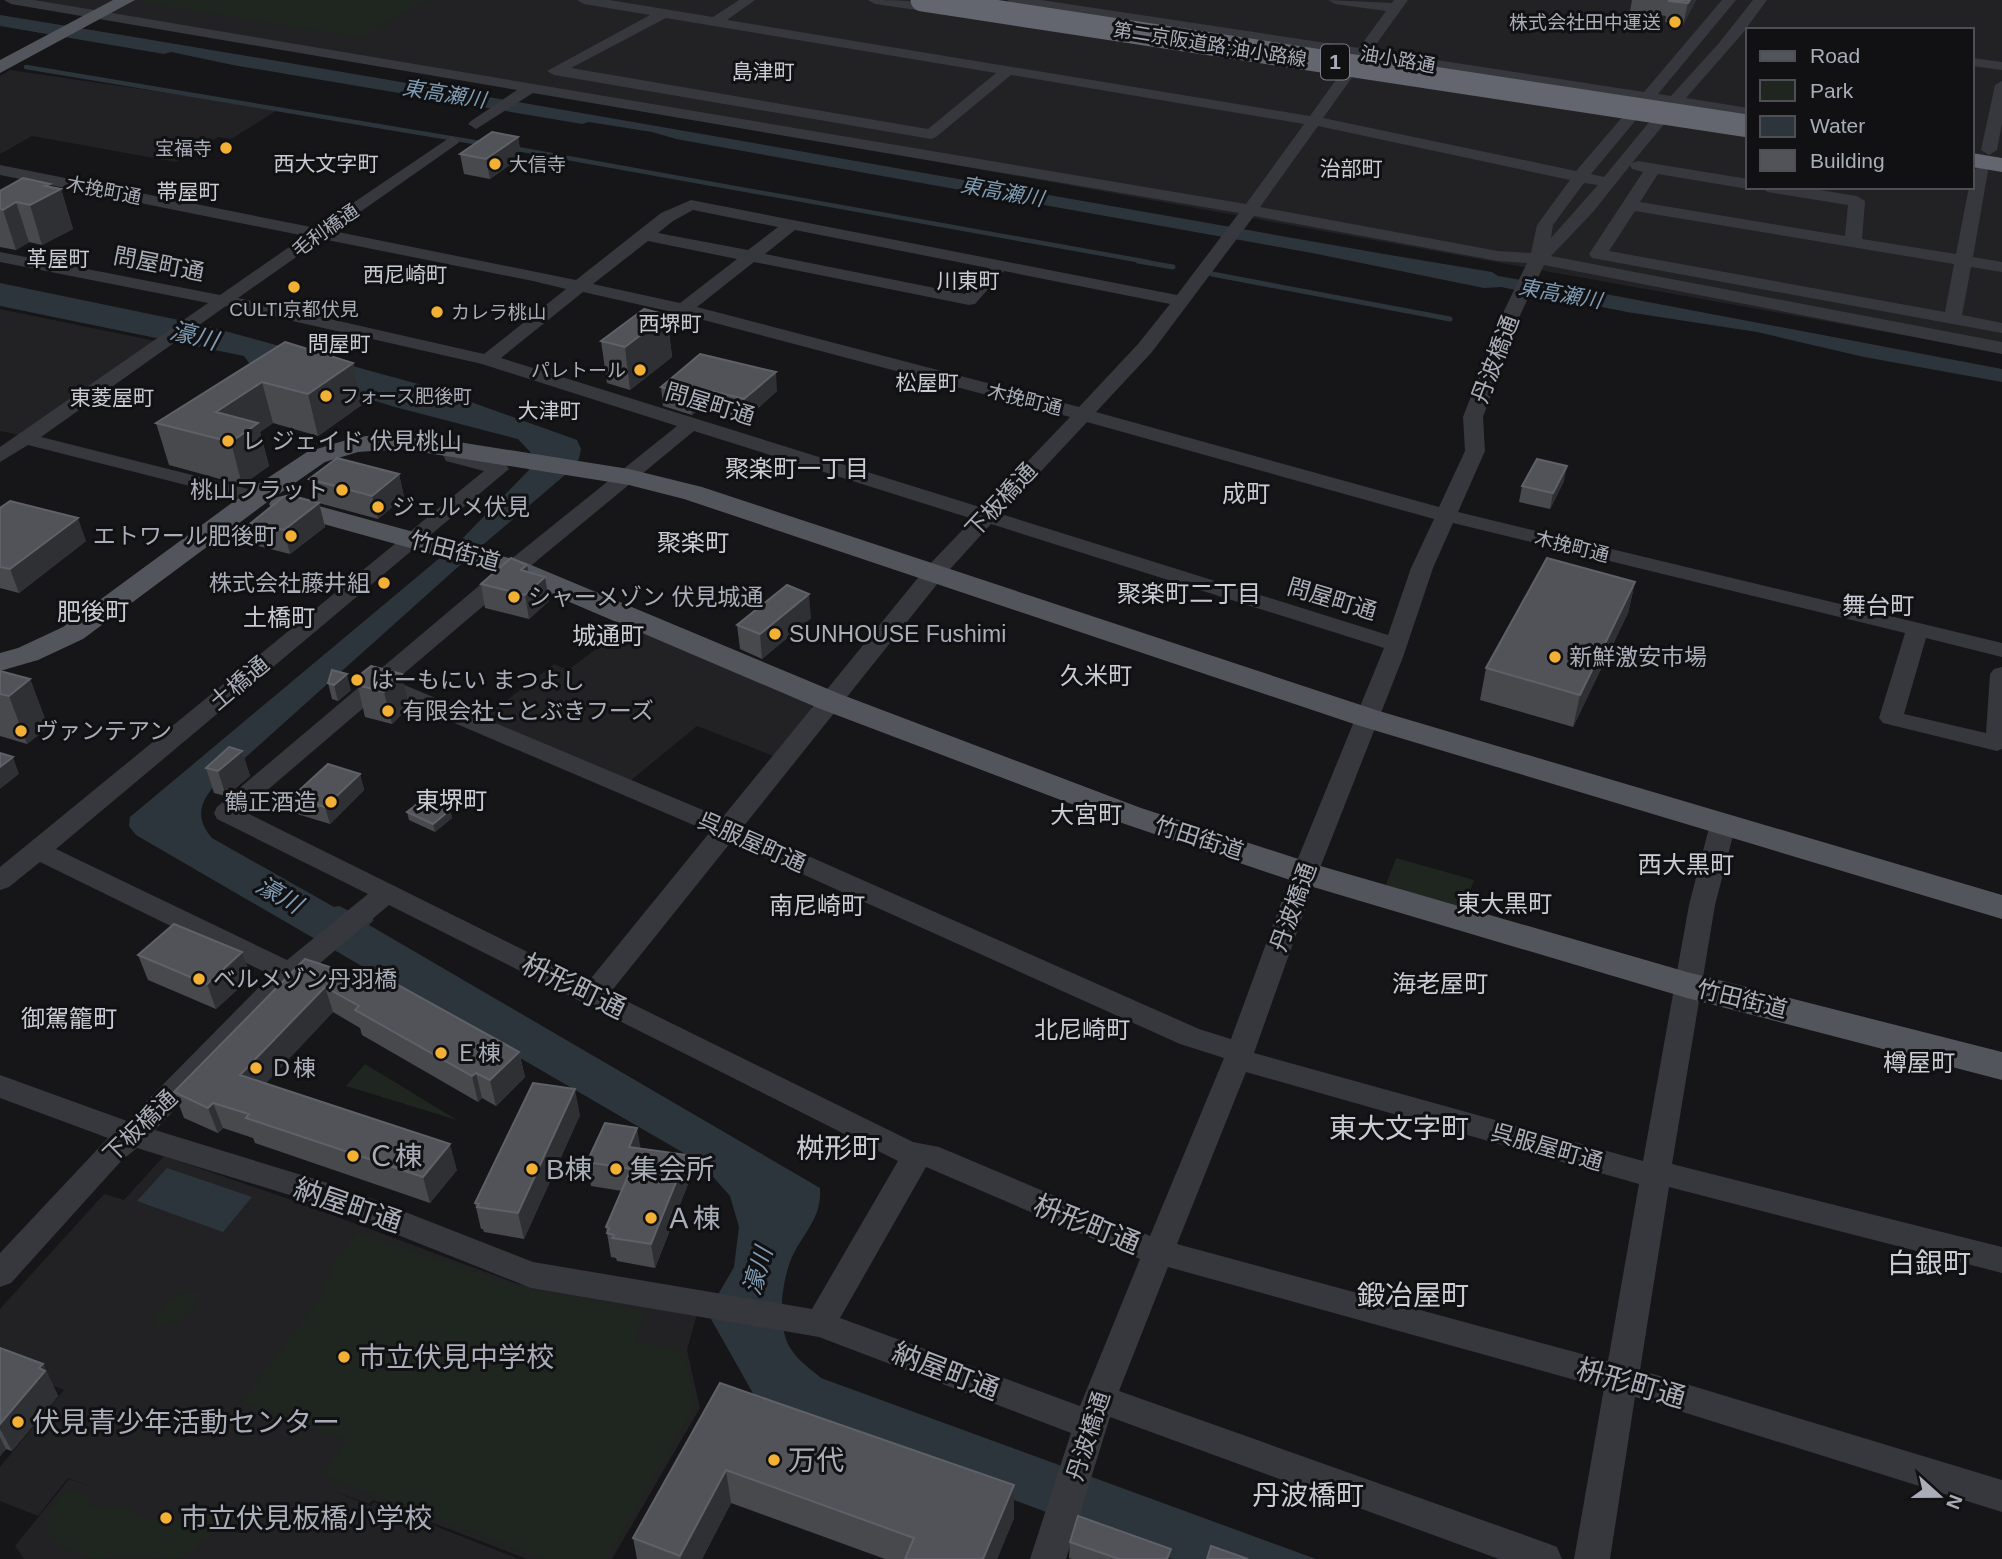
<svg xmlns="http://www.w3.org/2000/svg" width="2002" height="1559" viewBox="0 0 2002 1559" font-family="Arial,'Noto Sans JP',sans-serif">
  <rect width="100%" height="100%" fill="#161618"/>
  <!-- built -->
  <path fill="#222225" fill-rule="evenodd" d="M37,0H2002V353ZM1748,30H1972V187H1748Z
    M10,70L279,109L231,139L218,137L176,162L32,136L0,154V76Z
    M0,309L155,341L19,435L0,431Z
    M632,622L804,697L814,709L776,757L697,726L629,782L482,719L554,664L568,670Z
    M164,1156L286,1198L518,1284L697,1314L687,1350L700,1408L612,1559H527L373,1500L369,1504L328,1489L371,1506L374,1502L519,1559H24L15,1546L69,1479L99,1490L68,1478L38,1516L0,1501V1467L64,1390L0,1365V1309L104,1194L124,1200Z"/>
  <!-- green -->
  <path fill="#1e261f" d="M144,0H425L361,38L141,2Z
    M1396,858L1474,880L1462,913L1384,890Z
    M365,1064L457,1120L346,1086Z
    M357,1232L517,1286L646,1311L635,1341L684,1351L695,1406L607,1559H542L322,1475L346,1440L242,1401L326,1290L321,1288L334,1271L328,1269Z
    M191,1290L199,1294C193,1316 175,1324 155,1326L153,1317L170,1299Z
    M77,1491L89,1499L91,1506L126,1507C147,1527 167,1520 193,1516C205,1515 216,1517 227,1516L230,1520L184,1558L175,1559L132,1557L93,1559L72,1553L48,1536L46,1516L63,1492Z"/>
  <!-- water -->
  <path fill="#2c353c" d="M0,15C461,90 923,173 1384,254L1492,272L1498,276L1540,283L1545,287L1558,285L2002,369V382L1864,357L1757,332L1627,312L1501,287L1484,288L1312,253L676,139L652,132L589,122L582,124L233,65L171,52L164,54L0,26Z
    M0,283L203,325L429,387L577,440L581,449L579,459L565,475L478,549L218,782C200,801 194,817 212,838L334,907L339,906L366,919L369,917L374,920L369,925L820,1188C822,1221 801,1234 790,1262C781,1287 776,1331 793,1352C800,1362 812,1370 821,1378L1316,1559H1172L770,1409L759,1404L711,1319L719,1293L734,1267L739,1227L730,1196L701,1163L136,835L129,826L130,817L460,541L529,470L532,454L518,439L395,407L249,363L244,356L0,306Z
    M167,1168L252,1197L223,1232L137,1201Z"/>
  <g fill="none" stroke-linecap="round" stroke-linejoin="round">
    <!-- stream-far1 -->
    <path stroke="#2c353c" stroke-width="4.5" d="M26,67L486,144
      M512,148L1148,262"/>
    <!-- stream -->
    <path stroke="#2c353c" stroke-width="5" d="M1138,261L1173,267
      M1212,274L1450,319"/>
    <!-- minor -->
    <path fill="#37383d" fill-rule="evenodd" d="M4,0H35L1246,204L1304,124L1011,75L936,137L931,139L554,75L547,71L650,15L584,4L577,0H609L713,17L739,0H755L727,20L1310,116L1353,56L1014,4L1007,0H1041L1359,48L1386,11L1335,4L1328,0L1392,3L1394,0H1408L1372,50L1644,92L1722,0H1736L1658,94L1671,96L1719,43L1753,0H1767L1742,34L1686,98L1748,108V116L1679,106L1632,163L1638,161L1748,179V187H1754L1748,189L1658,174L1640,202L1845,236L1848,205L1768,192L1760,187H1801L1857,196L1865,201L1862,239L1956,254L1969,187H1972V171L1980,166L1986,168L1988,171L1973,257L2002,262V272L1971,267L1962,315L2002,323V333L1592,258L1589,254L1643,172L1632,169L1630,166L1632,163L1593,212L1551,256L2002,342V354L1544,265L1521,313L1483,417L1485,451L1458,512L2002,643V657L1926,638L1904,714L1986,733L1990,674L1994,669L2002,667V749L1997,751L1883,723L1879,718L1905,633L1453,523L1433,568L1403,657L1318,873L1254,1053L1643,1161L1689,905L1710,824L1714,818L1723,816L1732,818L1736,824L1715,905L1672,1164L2002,1247V1273L1669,1187L1640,1370L2002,1480V1512L1635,1397L1610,1559H1574L1604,1388L1168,1267L1119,1391L1544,1542L1557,1547L1562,1559H1499L1110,1417L1066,1559H1030L1071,1433L819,1337L531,1288L325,1206L137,1148L122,1160L11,1283L0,1287V1253L108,1138L0,1098V1075L127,1121L271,975L40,862L9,887L0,890V867L484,471L446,461L440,449L443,445H457L462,453L506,465L509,469L56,849L287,960L368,894L217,819L214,813L217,807L506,563L677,426L482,364L226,306L41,437L264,493L267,497L264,501L257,503L28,445L0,462V447L208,303L0,262V252L220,295L305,236L0,175V165L316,228L452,136L460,141L457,144L333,231L576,280L661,213L691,200L1177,295L1239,213L533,93L476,129L468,124L471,121L517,90L11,4ZM666,18L996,73L928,129L571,68ZM1366,58L1637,100L1576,171L1323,118ZM1651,102L1664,104L1604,177L1591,174ZM1318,126L1570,180L1537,225L1531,253L1498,251L1260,207ZM1584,183L1598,185L1551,238L1553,225ZM693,210L778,227L748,250L658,233L673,221ZM1635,211L1954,264L1945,312L1609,251ZM1254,216L1498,261L1527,263L1503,313L1463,417L1465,451L1439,507L1096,412L1152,352ZM795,230L988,268L965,294L765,254ZM322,239L533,281L566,289L484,354L238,298ZM648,241L737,259L680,303L593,284ZM754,262L969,305L975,304L1004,271L1170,304L1138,344L1079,407L697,307ZM583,292L681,314L1070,417L983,508L501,358ZM1087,422L1434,519L1411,568L1388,635L1001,514ZM694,431L973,519L926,568L722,818L395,681L522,573ZM991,524L1384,648L1292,873L1231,1039L1199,1029L743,827L942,578ZM382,692L710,832L588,982L243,811ZM731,842L1180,1044L1224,1058L1150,1236L939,1147L913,1142L610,993ZM389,905L898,1161L812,1309L533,1262L344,1188L155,1130L300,980ZM1246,1072L1639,1184L1608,1361L1177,1244ZM926,1167L1140,1259L1080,1406L840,1318Z
      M868,0C888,0 936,0 951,10L944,14L875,4Z
      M1972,58L2002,62V70L1972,66Z
      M2002,81V123L1997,150L1989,155L1981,150L1995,85Z"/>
    <!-- major -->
    <path fill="#53555c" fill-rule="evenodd" d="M113,0H135L0,73V60Z
      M402,433L629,469L702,487L1379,711L2002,895V919L1357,725L684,499L629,485L402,449L358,452L325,462L266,503L83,639L38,660L0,671V653L18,648L63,627L248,491L307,452L356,437Z
      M282,496L524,562L840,694L1141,808L1317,865L1687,972L2002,1052V1080L1687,998L1293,881L1119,822L818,708L504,574L273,510L269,504L273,498Z"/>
    <!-- highway -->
    <path fill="#63666e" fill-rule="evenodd" d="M1972,153L2002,158V172L1972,167Z"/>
    <!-- highway-bridge -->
    <path stroke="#63666e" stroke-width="23" d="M922,0L1748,126"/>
  </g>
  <!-- wall -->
  <path fill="#47494d" d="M1632,0H1696L1683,25L1665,22L1666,16L1630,11Z
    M518,137L521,157L490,179L464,174L460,154Z
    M51,187L61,189L73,229L42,245L29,242L16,250L0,247V191Z
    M667,315L672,357L630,390L607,383L601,341Z
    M285,342L353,363L363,404L318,436L273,423L260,432L269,466L242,485L169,465L156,423Z
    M661,387L777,391L746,419L702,407L692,415L663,406Z
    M399,474L404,497L378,519L319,503L325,527L290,554L258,546L251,523L315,502L309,479Z
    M1564,481L1550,509L1519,502L1522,486Z
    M0,508L86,541L19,593L0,588Z
    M527,565L529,572L549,601L529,619L485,608L481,584Z
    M1635,582L1628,613L1573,727L1480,700L1486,668Z
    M811,618L762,659L740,649L737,625Z
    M371,666L409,707L392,724L365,717L356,678Z
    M0,671L30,679L48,727L27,744L0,736Z
    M328,683L351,690L338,701L332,699Z
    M242,751L250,776L226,796L214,793L206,768Z
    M360,774L364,790L330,824L297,814L292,797Z
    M450,810L452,818L435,832L409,820L407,812Z
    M242,952L251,977L216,1009L148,980L138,955Z
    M305,959L519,1052L525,1077L496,1106L482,1098L478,1102L362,1035L360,1028L333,1012L265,1084L457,1170L430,1203L255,1143L253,1138L223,1128L218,1133L184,1118L174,1092Z
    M580,1115L524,1239L484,1232L483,1229H481L475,1203Z
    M641,1148L690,1179L655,1268L617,1261L616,1258L611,1257L606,1227L622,1191L591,1186L587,1162Z
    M0,1348L43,1364L58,1396L12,1451L6,1449L0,1456Z
    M720,1383L1014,1485V1518L997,1559H885L731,1503L702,1559H637L633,1538Z
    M1070,1542L1170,1559H1072L1069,1558Z"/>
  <!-- shaded-wall -->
  <path fill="#2f3033" d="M1690,0H1696L1683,25L1688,3Z
    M518,137L521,157L490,179L486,159Z
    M50,184L53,193L61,189L73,229L42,245L30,205L45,186Z
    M16,202L29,242L16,250L3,210Z
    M667,315L672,357L630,390L625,347Z
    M353,363L363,404L318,436L308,394Z
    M776,372L777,391L746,419L744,399Z
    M262,382L273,423L260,432L269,466L242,485L231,442L216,412Z
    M700,388L702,407L692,415L690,396Z
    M1567,466L1564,481L1550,509L1553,493Z
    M399,474L404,497L378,519L372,496Z
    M319,503L325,527L290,554L284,530Z
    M78,518L86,541L19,593L10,569Z
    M527,565L531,589L521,570Z
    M545,577L549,601L529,619L525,595Z
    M1635,582L1628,613L1573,727L1580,695Z
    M809,594L811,618L762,659L760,634Z
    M347,674L351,690L338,701L334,685Z
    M402,674L409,707L392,724L384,692Z
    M30,679L48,727L27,744L9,696Z
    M242,751L250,776L226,796L218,771Z
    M13,757L19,774L0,789V767Z
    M360,774L364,790L330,824L325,807Z
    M450,810L452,818L435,832L433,824Z
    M242,952L251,977L216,1009L207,984Z
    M325,987L333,1012L249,1101L240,1075Z
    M519,1052L525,1077L496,1106L490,1080Z
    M476,1073L482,1098L478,1102L472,1076Z
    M575,1089L580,1115L524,1239L518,1213Z
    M213,1103L223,1128L218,1133L208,1108Z
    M637,1128L641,1151L629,1147Z
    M450,1144L457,1170L430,1203L423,1177Z
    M687,1155L690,1179L655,1268L651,1244Z
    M43,1364L58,1396L12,1451L0,1429V1424Z
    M0,1437L6,1449L0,1456Z
    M726,1470L731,1503L702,1559H681L680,1556Z
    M1014,1485V1518L997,1559H983Z"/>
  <!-- building -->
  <path fill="#525359" stroke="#5f6168" stroke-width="2" d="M1669,0H1690L1688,3L1669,1Z
    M492,132L518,137L486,159L460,154Z
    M23,178L50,184L45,186L61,189L30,205L16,202L3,210L0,209V191Z
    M644,309L667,315L625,347L601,341Z
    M285,342L353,363L308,394L262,382L216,412L258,423L231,442L156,423Z
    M700,354L776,372L744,399L700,388L690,396L661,387Z
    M337,458L399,474L372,496L309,479Z
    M1537,459L1567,466L1553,493L1522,486Z
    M289,495L319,503L284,530L251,523L283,497Z
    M10,501L78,518L10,569L0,567V508Z
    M511,558L527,565L521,570L545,577L525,595L481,584Z
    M1547,558L1635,582L1580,695L1486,668Z
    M787,585L809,594L760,634L737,625Z
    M371,666L402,674L384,692L357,685L362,680L356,678Z
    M332,670L347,674L334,685L328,683Z
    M0,671L30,679L9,696L0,694Z
    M229,747L242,751L218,771L206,768Z
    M0,753L13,757L0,767Z
    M328,764L360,774L325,807L292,797Z
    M425,798L450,810L433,824L407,812Z
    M174,924L242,952L207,984L138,955Z
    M305,959L372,981L380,975L519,1052L490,1080L476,1073L472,1076L355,1010L359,1006L325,987L240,1075L450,1144L423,1177L246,1118L249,1114L213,1103L208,1108L174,1092Z
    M533,1083L575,1089L518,1213L477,1207L479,1204L475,1203Z
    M605,1123L637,1128L629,1147L687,1155L651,1244L612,1238L614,1235L607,1233L609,1228L606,1227L631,1169L587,1162Z
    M0,1348L43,1364L39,1368L45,1371L0,1424Z
    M720,1383L1014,1485L983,1559H905L914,1538L726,1470L680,1556L633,1538Z
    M1078,1516L1171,1549L1167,1559H1119L1070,1542Z
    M1211,1546L1248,1559H1207Z"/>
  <!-- markers -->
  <g fill="#f2b134" stroke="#111113" stroke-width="2.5">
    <circle cx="1675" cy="22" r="7"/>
    <circle cx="226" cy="148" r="7"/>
    <circle cx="495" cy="164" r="7"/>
    <circle cx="294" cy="287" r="7"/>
    <circle cx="437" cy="312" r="7"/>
    <circle cx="640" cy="370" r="7"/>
    <circle cx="326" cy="396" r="7"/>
    <circle cx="228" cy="441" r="7"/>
    <circle cx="342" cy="490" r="7"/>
    <circle cx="378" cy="507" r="7"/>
    <circle cx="291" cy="536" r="7"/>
    <circle cx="384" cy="583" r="7"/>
    <circle cx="514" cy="597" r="7"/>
    <circle cx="775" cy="634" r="7"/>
    <circle cx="1555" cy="657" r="7"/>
    <circle cx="357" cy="680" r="7"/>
    <circle cx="388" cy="711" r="7"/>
    <circle cx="21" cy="731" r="7"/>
    <circle cx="331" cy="802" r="7"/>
    <circle cx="199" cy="979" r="7"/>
    <circle cx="441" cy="1053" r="7"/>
    <circle cx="256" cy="1068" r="7"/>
    <circle cx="353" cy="1156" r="7"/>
    <circle cx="532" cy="1169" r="7"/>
    <circle cx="616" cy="1169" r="7"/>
    <circle cx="651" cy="1218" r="7"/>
    <circle cx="344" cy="1357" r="7"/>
    <circle cx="18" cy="1422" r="7"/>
    <circle cx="774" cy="1460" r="7"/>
    <circle cx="166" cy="1518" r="7"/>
  </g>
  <g text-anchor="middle" stroke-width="6" stroke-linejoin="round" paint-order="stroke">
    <!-- far-poi labels -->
    <g font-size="19" fill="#a8adb8" stroke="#111113" text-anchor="end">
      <text x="1661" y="29">株式会社田中運送</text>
      <text x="212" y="155">宝福寺</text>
      <text x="509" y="171" text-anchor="start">大信寺</text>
      <text x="294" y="316" text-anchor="middle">CULTI京都伏見</text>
      <text x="451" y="319" text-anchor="start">カレラ桃山</text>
      <text x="626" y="377">パレトール</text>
      <text x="340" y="403" text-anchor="start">フォース肥後町</text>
    </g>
    <!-- far-street labels -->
    <g font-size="19" fill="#a8adb8" stroke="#111113">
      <text transform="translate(1210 44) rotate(9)" y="7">第二京阪道路;油小路線</text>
      <text transform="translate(1398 59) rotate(10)" y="7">油小路通</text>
      <text transform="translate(104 190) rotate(11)" y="7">木挽町通</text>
      <text transform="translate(325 230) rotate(-35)" y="7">毛利橋通</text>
      <text transform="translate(1025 399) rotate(14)" y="7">木挽町通</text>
      <text transform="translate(1572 546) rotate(14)" y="7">木挽町通</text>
    </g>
    <!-- shield labels -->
    <rect fill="#111113" stroke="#7b7e86" stroke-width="2" x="1321" y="44.5" width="28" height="35" rx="5"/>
    <g font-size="21" font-weight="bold" fill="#a8adb8">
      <text x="1335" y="69">1</text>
    </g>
    <!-- far-neighbourhood labels -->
    <g font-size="21" fill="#c9ccd4" stroke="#111113">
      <text x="763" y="79">島津町</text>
      <text x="326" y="171">西大文字町</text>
      <text x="1351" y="176">治部町</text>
      <text x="188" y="199">帯屋町</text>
      <text x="58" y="266">革屋町</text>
      <text x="405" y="282">西尼崎町</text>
      <text x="968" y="288">川東町</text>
      <text x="670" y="331">西堺町</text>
      <text x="339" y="351">問屋町</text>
      <text x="927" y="390">松屋町</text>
      <text x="112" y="405">東菱屋町</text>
      <text x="549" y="418">大津町</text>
    </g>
    <!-- far-water labels -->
    <g font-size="21" font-style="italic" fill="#7f9bb3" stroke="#111113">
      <text transform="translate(444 94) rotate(9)" y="7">東高瀬川</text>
      <text transform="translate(1002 192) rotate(10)" y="7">東高瀬川</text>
      <text transform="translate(1560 294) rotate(10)" y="7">東高瀬川</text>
    </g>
    <!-- street labels -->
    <g font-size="23" fill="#a8adb8" stroke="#111113">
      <text transform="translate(159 264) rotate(11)" y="8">問屋町通</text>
      <text transform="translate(1495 359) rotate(-69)" y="8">丹波橋通</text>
      <text transform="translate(710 404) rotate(17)" y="8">問屋町通</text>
      <text transform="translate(1001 500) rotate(-47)" y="8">下板橋通</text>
      <text transform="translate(455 551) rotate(15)" y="8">竹田街道</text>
      <text transform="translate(1332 599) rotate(17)" y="8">問屋町通</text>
      <text transform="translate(239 683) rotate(-40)" y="8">土橋通</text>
      <text transform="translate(1199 838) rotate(18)" y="8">竹田街道</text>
      <text transform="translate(752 842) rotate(24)" y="8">呉服屋町通</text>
      <text transform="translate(1293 907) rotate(-70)" y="8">丹波橋通</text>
      <text transform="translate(1742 999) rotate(14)" y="8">竹田街道</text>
      <text transform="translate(140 1126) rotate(-44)" y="8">下板橋通</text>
      <text transform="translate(1547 1147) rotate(16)" y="8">呉服屋町通</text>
      <text transform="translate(1088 1436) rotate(-72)" y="8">丹波橋通</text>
    </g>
    <!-- poi labels -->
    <g font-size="23" fill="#a8adb8" stroke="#111113" text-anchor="start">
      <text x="242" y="449">レ ジェイド 伏見桃山</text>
      <text x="328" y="498" text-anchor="end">桃山フラット</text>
      <text x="392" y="515">ジェルメ伏見</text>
      <text x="277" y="544" text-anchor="end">エトワール肥後町</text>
      <text x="370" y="591" text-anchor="end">株式会社藤井組</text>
      <text x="528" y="605">シャーメゾン 伏見城通</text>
      <text x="789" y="642">SUNHOUSE Fushimi</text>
      <text x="1569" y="665">新鮮激安市場</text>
      <text x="371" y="688">はーもにい まつよし</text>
      <text x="402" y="719">有限会社ことぶきフーズ</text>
      <text x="35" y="739">ヴァンテアン</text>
      <text x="317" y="810" text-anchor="end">鶴正酒造</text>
      <text x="213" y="987">ベルメゾン丹羽橋</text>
      <text x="455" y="1061">Ｅ棟</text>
      <text x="270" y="1076">Ｄ棟</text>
    </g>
    <!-- water labels -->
    <g font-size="24" font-style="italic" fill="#7f9bb3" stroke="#111113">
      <text transform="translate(194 336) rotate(14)" y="8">濠川</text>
      <text transform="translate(279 895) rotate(30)" y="8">濠川</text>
      <text transform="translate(758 1271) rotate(-74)" y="8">濠川</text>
    </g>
    <!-- neighbourhood labels -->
    <g font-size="24" fill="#c9ccd4" stroke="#111113">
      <text x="797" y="477">聚楽町一丁目</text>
      <text x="1246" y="502">成町</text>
      <text x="693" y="551">聚楽町</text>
      <text x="1189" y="602">聚楽町二丁目</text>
      <text x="1878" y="614">舞台町</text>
      <text x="93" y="620">肥後町</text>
      <text x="279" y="626">土橋町</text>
      <text x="608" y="644">城通町</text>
      <text x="1096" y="684">久米町</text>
      <text x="451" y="809">東堺町</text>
      <text x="1086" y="823">大宮町</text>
      <text x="1686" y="873">西大黒町</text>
      <text x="1504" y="912">東大黒町</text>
      <text x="817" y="914">南尼崎町</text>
      <text x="1440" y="992">海老屋町</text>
      <text x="69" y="1027">御駕籠町</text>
      <text x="1082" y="1038">北尼崎町</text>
      <text x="1919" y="1071">樽屋町</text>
    </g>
    <!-- near-street labels -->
    <g font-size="28" fill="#a8adb8" stroke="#111113">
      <text transform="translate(574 986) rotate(26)" y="10">枡形町通</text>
      <text transform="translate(348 1205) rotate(19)" y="10">納屋町通</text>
      <text transform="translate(1087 1224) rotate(22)" y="10">枡形町通</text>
      <text transform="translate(946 1371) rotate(21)" y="10">納屋町通</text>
      <text transform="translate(1631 1383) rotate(16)" y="10">枡形町通</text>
    </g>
    <!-- near-neighbourhood labels -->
    <g font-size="28" fill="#c9ccd4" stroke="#111113">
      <text x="1399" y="1138">東大文字町</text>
      <text x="838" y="1158">桝形町</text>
      <text x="1929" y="1273">白銀町</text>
      <text x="1413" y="1305">鍛冶屋町</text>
      <text x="1308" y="1505">丹波橋町</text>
    </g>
    <!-- near-poi labels -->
    <g font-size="28" fill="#a8adb8" stroke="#111113" text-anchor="start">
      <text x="367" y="1166">Ｃ棟</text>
      <text x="546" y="1179">B棟</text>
      <text x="630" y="1179">集会所</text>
      <text x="665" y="1228">Ａ棟</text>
      <text x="358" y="1367">市立伏見中学校</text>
      <text x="32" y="1432">伏見青少年活動センター</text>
      <text x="788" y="1470">万代</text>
      <text x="180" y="1528">市立伏見板橋小学校</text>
    </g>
  </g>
  <!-- legend -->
  <rect x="1746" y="28" width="228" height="161" fill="#111113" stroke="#4d4f55" stroke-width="2"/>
  <rect x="1760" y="51" width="35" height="10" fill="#53555c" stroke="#4d4f55" stroke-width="2"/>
  <text x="1810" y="63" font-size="21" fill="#a8adb8">Road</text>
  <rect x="1760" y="80" width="35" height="21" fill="#1e261f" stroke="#4d4f55" stroke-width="2"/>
  <text x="1810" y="98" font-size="21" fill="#a8adb8">Park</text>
  <rect x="1760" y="116" width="35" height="21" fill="#2c353c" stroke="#4d4f55" stroke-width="2"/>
  <text x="1810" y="133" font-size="21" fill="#a8adb8">Water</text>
  <rect x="1760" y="150" width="35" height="21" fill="#525359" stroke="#4d4f55" stroke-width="2"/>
  <text x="1810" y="168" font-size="21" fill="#a8adb8">Building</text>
  <!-- north arrow -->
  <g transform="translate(1939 1496) rotate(111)" stroke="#111113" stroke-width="5" paint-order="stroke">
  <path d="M0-5L12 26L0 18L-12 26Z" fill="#a8adb8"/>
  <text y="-10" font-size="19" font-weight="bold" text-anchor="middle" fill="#a8adb8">N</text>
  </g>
</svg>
